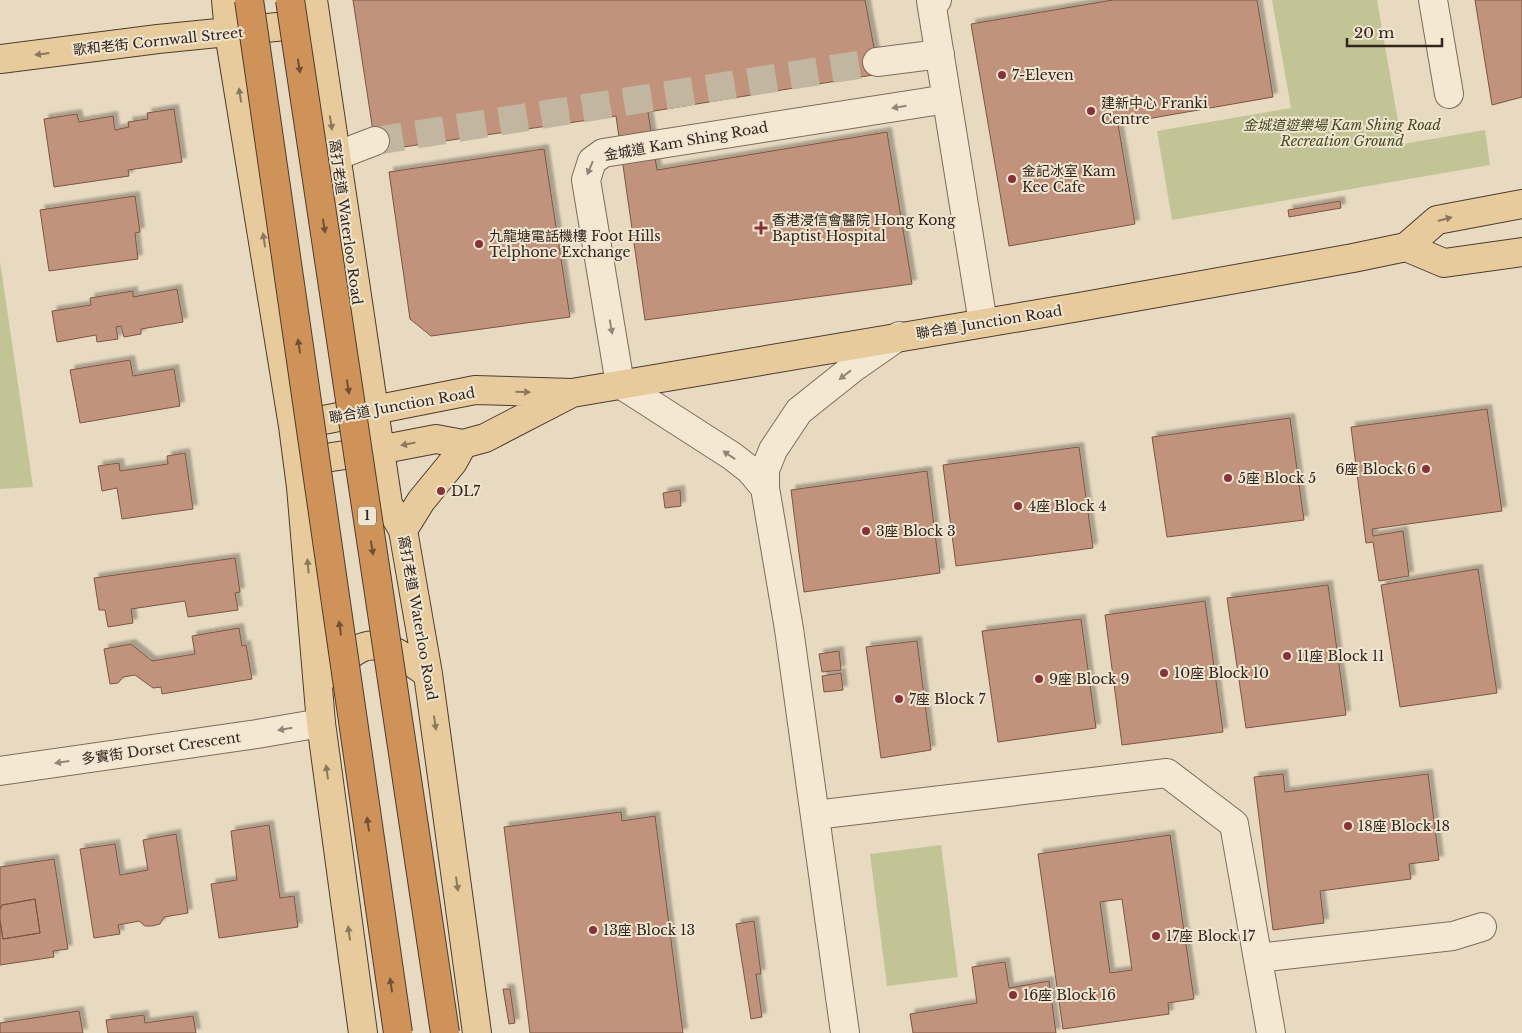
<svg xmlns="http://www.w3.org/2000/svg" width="1522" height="1033" viewBox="0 0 1522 1033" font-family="'Libre Baskerville','Noto Sans TC',serif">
  <defs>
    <filter id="shadow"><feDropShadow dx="4.5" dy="-4.5" stdDeviation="1" flood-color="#0004"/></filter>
  </defs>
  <rect width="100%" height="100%" fill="#e8dac1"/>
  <!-- green -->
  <path fill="#c2c496" d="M1272,0H1377L1402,144L1485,130L1490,165L1172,220L1157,131L1291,108Z
    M0,261L33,487L0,489Z
    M941,845L958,977L887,986L870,854Z"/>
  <!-- building -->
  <path fill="#c2937b" stroke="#7c5643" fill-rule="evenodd" filter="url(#shadow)" d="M353,0H865L879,74L648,112L657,170L887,132L912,284L645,320L616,116L376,151Z
    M1113,0H1257L1273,97L1118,124L1135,224L1009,246L971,24Z
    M1475,0H1522V97L1492,105Z
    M174,109L182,162L128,170L129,176L54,187L44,119L77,114L79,122L113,116L115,130L129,127L128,122L148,119L147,113Z
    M544,149L570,317L431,336L410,319L389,172Z
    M135,196L140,232L135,233L138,259L49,271L40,210Z
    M1340,201L1341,208L1289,217L1288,210Z
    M177,289L183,322L141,329V334L124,337L121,326L116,327L118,339L97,342L96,335L57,342L52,311L91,305L90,298L133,291V297Z
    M130,360L133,376L174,369L180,406L80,423L70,370Z
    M1487,409L1502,511L1372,529L1373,536L1403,531L1409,576L1379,581L1373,542L1366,543L1351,427Z
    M1290,418L1304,520L1167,537L1152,437Z
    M1079,447L1093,548L956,566L943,465Z
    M185,453L193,509L122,519L117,488L102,491L98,466L119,463L120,471L168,464L167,456Z
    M927,471L940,573L804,592L791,490Z
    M680,490L681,506L665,508L663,493Z
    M235,558L240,592L235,593L238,610L188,617L185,601L131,609L133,623L108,627L105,610H99L94,578Z
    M1478,569L1497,693L1400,707L1381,585Z
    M1328,585L1346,715L1246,728L1227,598Z
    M1205,601L1223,732L1122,745L1105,615Z
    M1081,619L1096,728L998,742L982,631Z
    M239,628L242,646L246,645L252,679L162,694L161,687L153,688L135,675L123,677L118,683L110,684L104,649L131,644L152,661L195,654L192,636Z
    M917,641L931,750L881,758L866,647Z
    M839,651L841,670L822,672L819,654Z
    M841,673L843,690L824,692L822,676Z
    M1283,774L1285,792L1428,774L1439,860L1409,864L1411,879L1320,891L1324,923L1273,930L1254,777Z
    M621,812L622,821L655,816L683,1033H530L504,827Z
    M269,825L280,898L294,896L298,927L219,938L211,884L237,880L231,831Z
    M176,834L188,913L164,917L160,924L152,926H145L139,921L118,925L120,934L94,938L80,849L115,844L120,875L148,870L143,840Z
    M1170,835L1194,999L1168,1003L1169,1014L1063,1029L1038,854ZM1122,899L1132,970L1110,973L1100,902Z
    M54,859L68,949L53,951L54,957L0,965V921L3,939L40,933L35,899L2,905L0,909V867Z
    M35,899L40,933L3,939L0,921V909L2,905Z
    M754,921L761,974H756L762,1017L751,1019L736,924Z
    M1005,962L1009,988L1049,981L1056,1033H913L910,1014L977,1003L972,967Z
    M503,989H510L515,1023L509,1024Z
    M79,1011L83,1033H0V1023Z
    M144,1015L145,1023L193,1016L196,1033H108L106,1020Z"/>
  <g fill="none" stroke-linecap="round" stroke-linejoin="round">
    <!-- minor-tunnel -->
    <path stroke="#c3b6a0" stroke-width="28" stroke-dasharray="28 14" stroke-linecap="butt" d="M375,141L877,62"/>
    <!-- minor casing -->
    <g stroke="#7f6b5b" stroke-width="30">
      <path id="minor" d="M937,0L931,1L983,323
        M1433,0L1449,94
        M877,62L940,54
        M336,156L375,141
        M765,488L750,470L732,456L620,384L586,180L592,161L603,153L947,99
        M0,771L257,734L321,723
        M815,815L1167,773L1234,824L1271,1033
        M1258,958L1453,936L1482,927
        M845,1033L789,629L765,488V470L773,450L799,411L853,368L899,336"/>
    </g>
    <!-- major casing -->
    <g stroke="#4d3b2f" stroke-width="30">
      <path id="major" d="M226,0L229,33L293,426L301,487L321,723L363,1033
        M313,0L388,504L403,530L428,674L477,1033
        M0,59L158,39L316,23
        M1406,247L1444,263L1522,252
        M293,426L475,390L572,393L1079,307L1353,258L1406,247L1437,220L1522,204
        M298,462L379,450L436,439L463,444L485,438L570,394
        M403,530L421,501L453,462L463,444
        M329,674C338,665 347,655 359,649C381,636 411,662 428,674"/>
    </g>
    <!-- minor -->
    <use href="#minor" stroke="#f4e8d3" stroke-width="28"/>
    <!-- major -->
    <use href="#major" stroke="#e8cb9c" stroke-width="28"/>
    <!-- highway-bridge casing -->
    <g stroke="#4d3b2f" stroke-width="30" stroke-linecap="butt">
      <path id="highway-bridge" d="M249,0L398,1033
        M290,0L445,1033"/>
    </g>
    <!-- highway-bridge -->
    <use href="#highway-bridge" stroke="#cf935a" stroke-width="28"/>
  </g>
  <!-- one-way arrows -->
  <defs><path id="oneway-solid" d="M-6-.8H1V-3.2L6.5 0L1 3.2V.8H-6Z" transform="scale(1.25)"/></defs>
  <g fill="#8c785c">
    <use href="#oneway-solid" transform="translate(42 54) rotate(173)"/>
    <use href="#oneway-solid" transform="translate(240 95) rotate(-99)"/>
    <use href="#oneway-solid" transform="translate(331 123) rotate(81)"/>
    <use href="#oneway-solid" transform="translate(1445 219) rotate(-15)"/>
    <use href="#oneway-solid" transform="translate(264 240) rotate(-99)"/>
    <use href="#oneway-solid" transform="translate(523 392) rotate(2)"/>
    <use href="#oneway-solid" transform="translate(408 444) rotate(169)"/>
    <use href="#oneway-solid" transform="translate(308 566) rotate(-95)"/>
    <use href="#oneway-solid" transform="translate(435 723) rotate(82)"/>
    <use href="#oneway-solid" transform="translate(327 772) rotate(-98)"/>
    <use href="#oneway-solid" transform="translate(457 884) rotate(82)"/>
    <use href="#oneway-solid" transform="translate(349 933) rotate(-98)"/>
  </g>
  <g fill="#705135">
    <use href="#oneway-solid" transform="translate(299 66) rotate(81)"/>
    <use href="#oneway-solid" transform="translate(324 226) rotate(81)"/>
    <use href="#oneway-solid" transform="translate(299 346) rotate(-98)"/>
    <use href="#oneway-solid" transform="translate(348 387) rotate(81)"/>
    <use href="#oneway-solid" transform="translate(372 548) rotate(81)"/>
    <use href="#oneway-solid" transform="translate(340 628) rotate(-98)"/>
    <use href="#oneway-solid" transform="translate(368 824) rotate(-98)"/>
    <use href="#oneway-solid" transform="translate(391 985) rotate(-98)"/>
  </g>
  <g fill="#928678">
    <use href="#oneway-solid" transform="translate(899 107) rotate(171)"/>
    <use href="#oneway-solid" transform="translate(590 168) rotate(113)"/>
    <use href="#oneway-solid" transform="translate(611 327) rotate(80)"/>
    <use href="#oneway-solid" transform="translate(845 375) rotate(142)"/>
    <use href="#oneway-solid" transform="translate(729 455) rotate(-146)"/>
    <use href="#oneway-solid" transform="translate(285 729) rotate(170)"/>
    <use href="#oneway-solid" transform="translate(62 762) rotate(172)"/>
  </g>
  <!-- markers -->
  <g fill="#873138" stroke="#f0e5d0" stroke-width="2">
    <circle cx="1002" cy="75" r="5"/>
    <circle cx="1091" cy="111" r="5"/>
    <circle cx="1012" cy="179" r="5"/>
    <path d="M758.5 220.5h5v5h5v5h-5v5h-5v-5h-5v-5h5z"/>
    <circle cx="479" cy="244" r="5"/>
    <circle cx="1426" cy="469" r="5"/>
    <circle cx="1228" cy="478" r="5"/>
    <circle cx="441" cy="491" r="5"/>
    <circle cx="1018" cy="506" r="5"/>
    <circle cx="866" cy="531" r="5"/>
    <circle cx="1287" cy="656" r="5"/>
    <circle cx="1164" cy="673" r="5"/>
    <circle cx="1039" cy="679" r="5"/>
    <circle cx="899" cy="699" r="5"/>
    <circle cx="1348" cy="826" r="5"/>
    <circle cx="593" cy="930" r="5"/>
    <circle cx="1156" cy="936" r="5"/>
    <circle cx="1013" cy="995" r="5"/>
  </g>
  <g text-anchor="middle" stroke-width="4" stroke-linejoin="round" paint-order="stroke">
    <!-- shield labels -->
    <rect fill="#f0e5d0" stroke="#6a5f53" stroke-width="1" x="358" y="506.5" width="18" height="19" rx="4"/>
    <g font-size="12" font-weight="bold" fill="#31251d">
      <text x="367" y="520">1</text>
    </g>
    <!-- street labels -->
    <g font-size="14" fill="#31251d" stroke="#f0e5d0">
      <text transform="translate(158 41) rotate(-6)" y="5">歌和老街 Cornwall Street</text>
      <text transform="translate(686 141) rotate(-10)" y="5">金城道 Kam Shing Road</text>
      <text transform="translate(346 222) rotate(82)" y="5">窩打老道 Waterloo Road</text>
      <text transform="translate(989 322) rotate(-9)" y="5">聯合道 Junction Road</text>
      <text transform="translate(402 405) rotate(-10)" y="5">聯合道 Junction Road</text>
      <text transform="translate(418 618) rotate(80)" y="5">窩打老道 Waterloo Road</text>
      <text transform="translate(161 748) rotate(-8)" y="5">多實街 Dorset Crescent</text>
    </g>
    <!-- poi labels -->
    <g font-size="14" fill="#31251d" stroke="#f0e5d0" text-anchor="start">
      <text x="1012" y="80">7-Eleven</text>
      <text x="1101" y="108">建新中心 Franki<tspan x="1101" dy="16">Centre</tspan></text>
      <text x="1022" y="176">金記冰室 Kam<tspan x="1022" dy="16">Kee Cafe</tspan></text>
      <text x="772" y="225">香港浸信會醫院 Hong Kong<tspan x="772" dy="16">Baptist Hospital</tspan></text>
      <text x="489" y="241">九龍塘電話機樓 Foot Hills<tspan x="489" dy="16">Telphone Exchange</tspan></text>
      <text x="1416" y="474" text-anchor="end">6座 Block 6</text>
      <text x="1238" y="483">5座 Block 5</text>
      <text x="451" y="496">DL7</text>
      <text x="1028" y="511">4座 Block 4</text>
      <text x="876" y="536">3座 Block 3</text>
      <text x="1297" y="661">11座 Block 11</text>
      <text x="1174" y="678">10座 Block 10</text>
      <text x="1049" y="684">9座 Block 9</text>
      <text x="909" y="704">7座 Block 7</text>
      <text x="1358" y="831">18座 Block 18</text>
      <text x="603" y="935">13座 Block 13</text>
      <text x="1166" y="941">17座 Block 17</text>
      <text x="1023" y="1000">16座 Block 16</text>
    </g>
    <!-- park labels -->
    <g font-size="14" font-style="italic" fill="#444b26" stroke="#f0e5d0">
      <text x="1342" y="130">金城道遊樂場 Kam Shing Road<tspan x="1342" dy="16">Recreation Ground</tspan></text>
    </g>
  </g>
  <!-- scale -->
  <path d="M1347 38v8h95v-8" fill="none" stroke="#31251d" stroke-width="2.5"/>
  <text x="1354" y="38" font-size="15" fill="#31251d" stroke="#f0e5d0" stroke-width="4" paint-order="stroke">20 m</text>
</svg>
